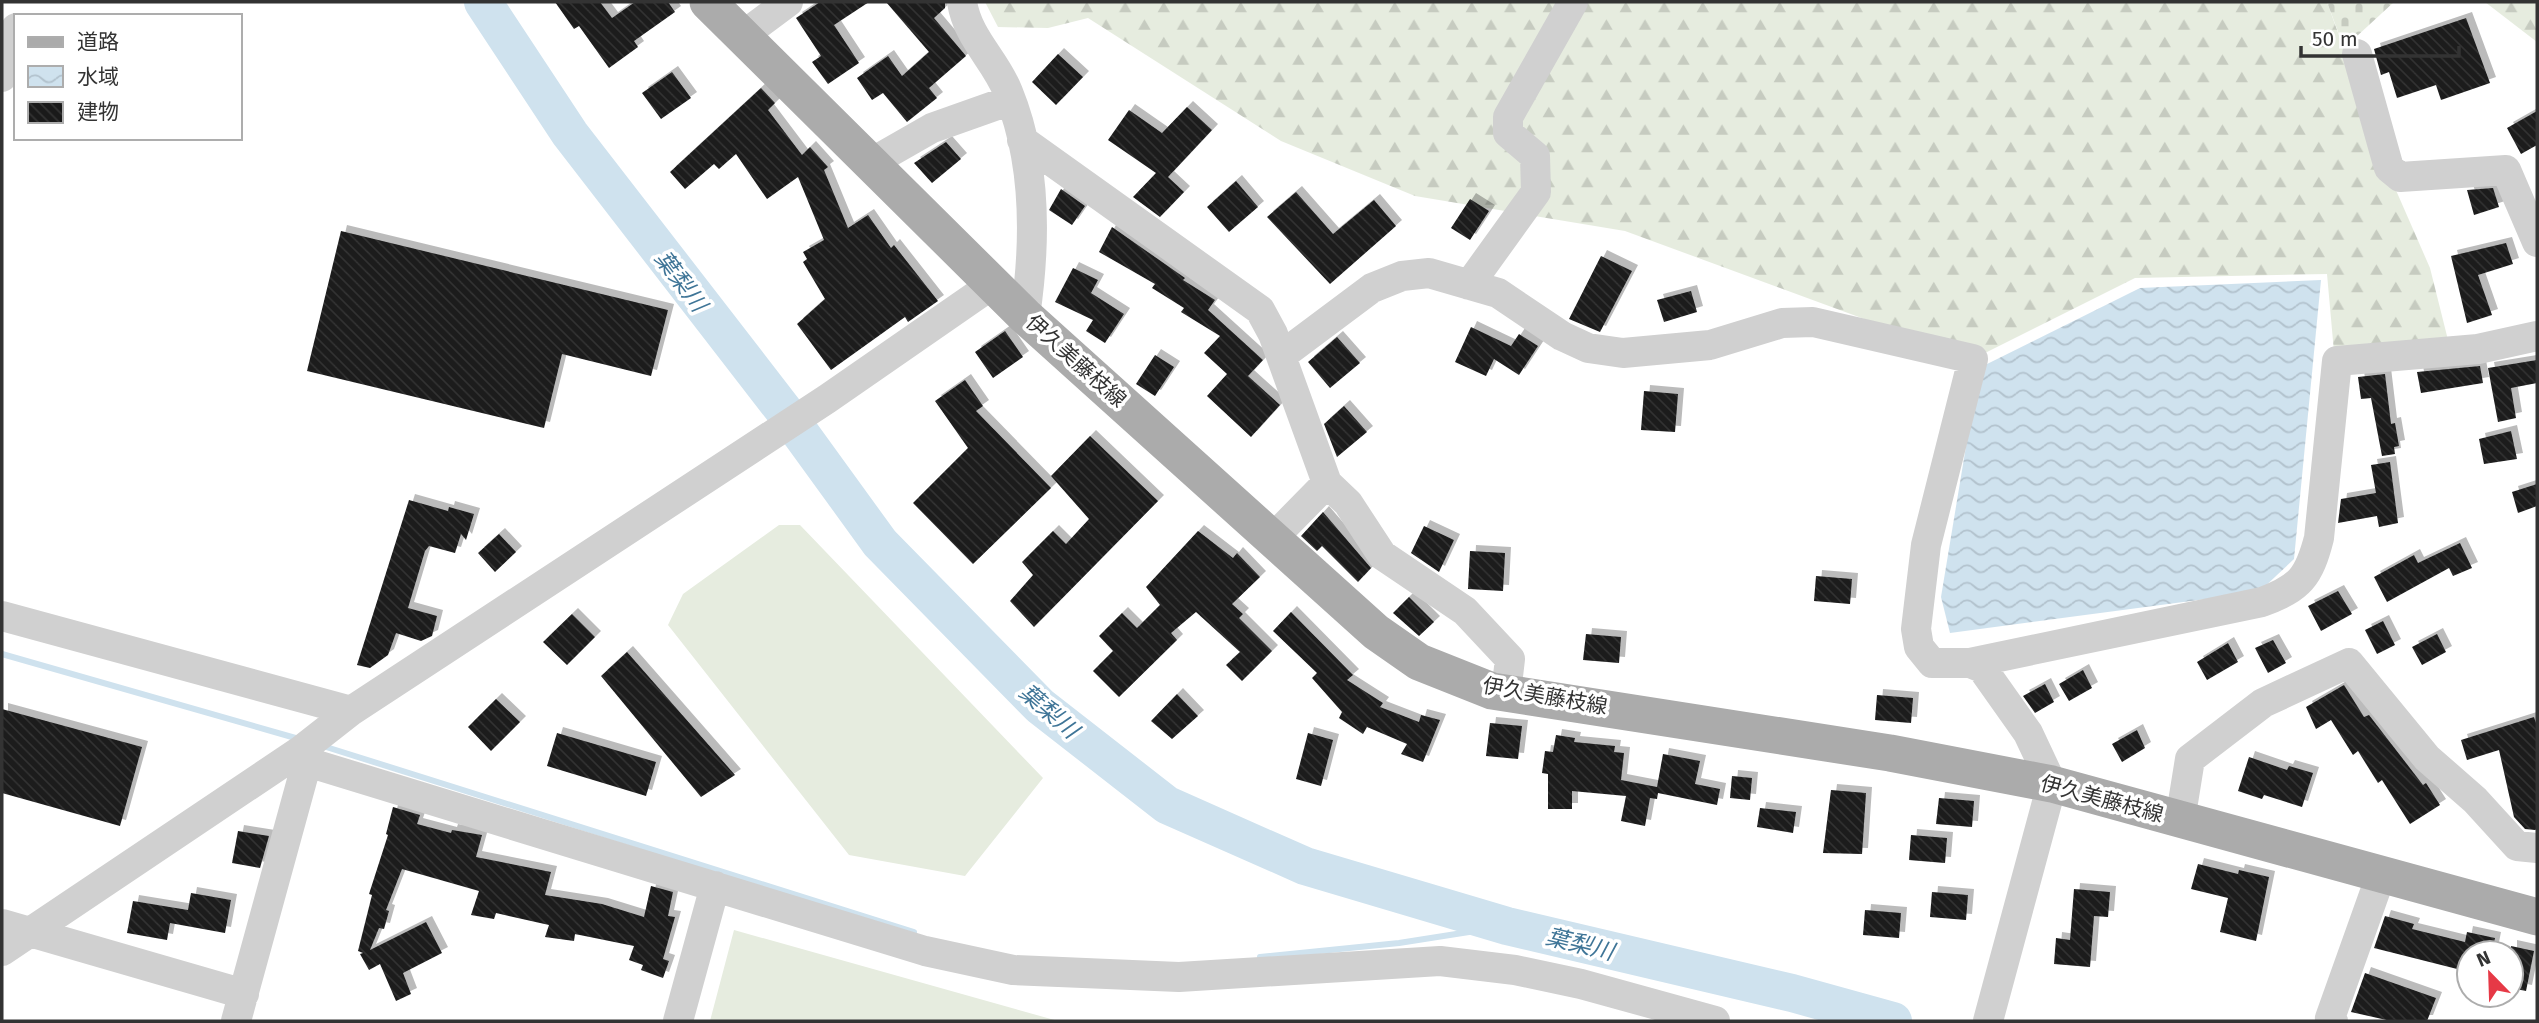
<svg xmlns="http://www.w3.org/2000/svg" width="2539" height="1023" viewBox="0 0 2539 1023" font-family="'Fira Sans','Noto Sans JP',sans-serif">
  <defs>
    <pattern id="forest-firs" width="22" height="20" patternUnits="userSpaceOnUse" patternTransform="scale(1.75)"><rect width="22" height="20" fill="#e6ecdf"/><path d="M5 1l3.5 6h-7zM16 11l3.5 6h-7z" fill="#c6cbc0"/></pattern>
    <pattern id="cemetery-stones" width="16" height="16" patternUnits="userSpaceOnUse" patternTransform="scale(1.75)"><rect width="16" height="16" fill="#e6ecdf"/><path d="M2 7V4a2 2 0 0 1 4 0v3zM10 15v-3a2 2 0 0 1 4 0v3z" fill="#c6cbc0"/></pattern>
    <pattern id="water-waves" width="16" height="10" patternUnits="userSpaceOnUse" patternTransform="scale(1.75)"><rect width="16" height="10" fill="#cfe2ee"/><path d="M0 5q4-4 8 0t8 0" fill="none" stroke="#b2c2cd"/></pattern>
    <pattern id="building-back-hatch" width="6" height="6" patternUnits="userSpaceOnUse" patternTransform="scale(1.75)"><rect width="6" height="6" fill="#1a1a1a"/><path d="M-1 5l2 2M0 0l6 6M5-1l2 2" fill="none" stroke="#333"/></pattern>
    <filter id="shadow"><feDropShadow dx="6" dy="-6" stdDeviation="0" flood-color="#0004"/></filter>
  </defs>
  <rect width="100%" height="100%" fill="#fff"/>
  <!-- forest -->
  <path fill="url(#forest-firs)" d="M985,2H2327L2388,172L2430,268L2451,352H2334L2327,274L2135,278L1973,359L1625,231L1415,196L1281,141L1088,18L1048,28L998,27Z
    M2485,2H2537V42Z"/>
  <!-- cemetery -->
  <path fill="url(#cemetery-stones)" d="M2327,2H2394L2344,48Z"/>
  <!-- garden -->
  <path fill="#e6ecdf" d="M779,525H800L1043,778L965,876L849,855L668,625L683,594Z
    M734,930L1058,1021H710Z"/>
  <!-- water -->
  <path fill="url(#water-waves)" d="M2321,280L2294,559L2259,592L1950,633L1941,597L1979,368L2140,288Z"/>
  <g fill="none" stroke-linecap="round" stroke-linejoin="round">
    <!-- stream -->
    <path stroke="#cfe2ee" stroke-width="6" d="M2,654L299,739
      M323,746L914,932
      M1260,957L1399,943L1507,926"/>
    <!-- river -->
    <path stroke="#cfe2ee" stroke-width="38" d="M483,2L570,134L785,412L880,543L1040,706L1167,805L1305,866L1507,926L1792,993L1893,1021"/>
  </g>
  <!-- building -->
  <path fill="url(#building-back-hatch)" filter="url(#shadow)" d="M555,2H600L612,18L635,2H668L675,12L634,41L638,47L609,68L579,26L574,29Z
    M820,2H869L834,25L859,63L828,84L812,62L821,56L796,18Z
    M886,2H945V8L934,18L966,56L929,88L937,98L907,122L883,93L872,100L857,78L888,56L902,76L929,52Z
    M2466,18L2490,83L2441,100L2436,85L2397,98L2389,72L2381,75L2374,49Z
    M1058,54L1083,77L1056,105L1032,82Z
    M672,72L691,98L661,119L642,93Z
    M761,88L775,103L768,110L802,155L810,147L828,167L824,170L848,228L868,215L891,248L894,245L938,301L908,322L905,317L831,370L797,324L825,299L803,262L807,259L803,252L824,240L798,177L767,199L736,154L719,169L714,164L685,189L670,172Z
    M1187,107L1212,130L1168,177L1184,192L1160,217L1133,197L1156,173L1108,140L1129,110L1162,133Z
    M2537,111V145L2521,154L2507,128Z
    M946,142L961,159L932,183L914,163Z
    M1236,181L1258,207L1229,232L1207,207Z
    M2493,188L2499,207L2474,215L2467,190Z
    M1061,189L1085,206L1072,225L1049,210Z
    M1296,192L1333,234L1374,200L1396,226L1330,284L1267,217Z
    M1470,199L1489,211L1470,240L1451,228Z
    M1112,227L1185,278L1183,280L1215,300L1208,310L1263,360L1248,376L1280,405L1251,437L1207,396L1227,374L1204,353L1220,336L1181,312L1184,308L1152,288L1155,284L1099,252Z
    M341,231L668,310L651,376L562,354L544,428L307,371Z
    M2506,243L2513,264L2478,275L2492,315L2467,323L2451,256Z
    M1601,256L1632,271L1600,332L1569,319Z
    M1073,268L1098,280L1091,293L1124,314L1105,343L1086,331L1093,320L1055,302Z
    M1691,291L1697,312L1664,322L1657,300Z
    M1471,327L1511,346L1519,334L1538,346L1519,375L1494,359L1486,376L1455,362Z
    M1005,331L1023,357L993,378L975,352Z
    M1337,337L1360,363L1330,388L1308,362Z
    M1155,355L1174,367L1155,396L1136,384Z
    M2537,360V383L2511,388L2516,418L2498,422L2488,368Z
    M2480,366L2483,383L2421,393L2417,372Z
    M2385,374L2391,424L2395,423L2399,446L2394,447L2395,454L2382,456L2371,398L2361,399L2358,377Z
    M965,380L983,406L976,411L1051,488L973,564L913,503L968,448L935,401Z
    M1644,391L1678,394L1675,432L1641,430Z
    M1344,406L1367,432L1337,457L1324,424Z
    M2511,431L2517,459L2484,464L2479,439Z
    M1090,436L1158,501L1034,627L1010,601L1033,575L1022,562L1053,531L1066,544L1089,519L1051,476Z
    M2390,462L2398,523L2379,527L2377,516L2338,523L2341,499L2376,493L2371,465Z
    M2537,484V506L2518,513L2512,492Z
    M409,500L448,511L449,507L474,514L466,540L461,534L455,553L429,546L425,551L408,608L437,616L432,636L421,641L396,633L388,655L370,668L357,665Z
    M1323,512L1371,568L1358,582L1322,546L1317,551L1301,536Z
    M1424,526L1454,540L1439,572L1411,553Z
    M1198,531L1233,558L1237,553L1260,577L1232,604L1243,614L1239,618L1272,651L1242,681L1226,665L1240,652L1196,612L1171,633L1177,640L1119,697L1093,671L1113,651L1099,636L1122,613L1137,628L1160,605L1146,587Z
    M499,534L516,552L495,572L478,553Z
    M2460,543L2472,568L2453,576L2449,568L2387,602L2374,577L2414,555L2418,563Z
    M1470,551L1505,553L1503,591L1468,589Z
    M1816,576L1852,579L1850,604L1814,601Z
    M2338,591L2352,614L2321,631L2308,606Z
    M1409,597L1434,622L1419,636L1393,613Z
    M1291,612L1353,675L1347,680L1383,703L1380,707L1419,722L1421,715L1440,720L1423,762L1401,754L1407,744L1367,727L1363,734L1339,718L1342,712L1312,678L1317,673L1273,631Z
    M572,614L595,637L567,665L543,642Z
    M2383,621L2395,645L2377,654L2365,630Z
    M1586,634L1621,637L1619,663L1583,660Z
    M2437,634L2446,652L2422,665L2412,647Z
    M2273,640L2286,663L2268,673L2255,648Z
    M2228,643L2238,662L2207,680L2197,662Z
    M627,652L735,775L701,797L601,676Z
    M2083,670L2092,688L2069,701L2059,684Z
    M2045,684L2054,702L2035,713L2023,696Z
    M2344,685L2364,717L2369,715L2423,785L2426,783L2440,805L2410,824L2382,780L2378,783L2358,751L2353,755L2331,720L2316,729L2306,707Z
    M1177,694L1198,716L1172,739L1151,721Z
    M1877,695L1913,698L1911,723L1875,720Z
    M496,699L520,722L491,751L468,727Z
    M2,709L142,747L120,826L2,793Z
    M2534,717L2537,726V829L2535,830L2525,829L2514,817L2499,750L2467,760L2461,740Z
    M1490,723L1522,726L1518,759L1486,756Z
    M2137,730L2145,748L2122,762L2112,744Z
    M557,733L656,762L646,796L547,766Z
    M1308,733L1333,740L1321,786L1296,779Z
    M1556,735L1575,738L1574,742L1615,746L1614,752L1624,753L1621,780L1657,787L1663,754L1700,761L1695,784L1720,789L1717,805L1658,793L1657,799L1650,798L1645,826L1621,821L1626,796L1572,791V809H1548V774L1542,773L1545,751L1553,752Z
    M2249,757L2287,770L2289,766L2313,773L2302,807L2264,795L2262,799L2238,791Z
    M1732,776L1752,778L1750,800L1730,798Z
    M1831,790L1866,793L1862,854L1823,853Z
    M1939,798L1974,801L1972,827L1936,824Z
    M393,807L420,815L417,824L451,833L452,830L482,835L476,857L551,872L545,895L602,904L644,917L651,886L673,892L668,916L675,917L663,959L669,961L663,978L641,970L643,965L629,960L634,946L575,934L574,941L545,937L549,925L496,913L494,919L471,915L479,891L402,869L386,910L389,911L384,929L379,928L370,950L426,922L442,953L403,973L411,994L396,1001L380,964L369,970L360,954L363,953L358,951L372,895L369,894L388,835L386,834Z
    M1760,808L1796,812L1793,833L1757,827Z
    M238,831L269,836L260,868L232,863Z
    M1911,835L1947,838L1945,863L1909,860Z
    M2198,864L2238,874L2239,870L2269,877L2256,941L2220,932L2228,898L2191,889Z
    M2074,889L2110,892L2108,917L2094,916L2090,967L2054,964L2056,938L2070,940Z
    M1932,892L1968,895L1966,920L1930,917Z
    M191,893L231,900L225,933L170,923L167,940L127,933L133,901L188,910Z
    M1865,910L1901,913L1899,938L1863,935Z
    M2385,916L2414,924L2412,929L2465,942L2467,932L2495,938L2492,953H2469V972L2374,948Z
    M2511,946L2534,951L2526,991L2511,988Z
    M2365,973L2436,998L2427,1021H2391L2351,1012Z"/>
  <g fill="none" stroke-linecap="round" stroke-linejoin="round">
    <!-- minor -->
    <path stroke="#d0d0d0" stroke-width="30" d="M962,2C968,39 995,59 1008,92C1037,163 1036,242 1025,316
      M741,37L788,2
      M2357,54L2389,168L2400,177L2506,170L2537,242
      M2,77L16,28
      M1022,140L1260,310L1273,334L1327,483L1272,539
      M869,164L932,128L1011,100
      M1469,285L1536,192L1535,156L1508,133V117L1573,2
      M1281,356L1372,288L1402,276L1429,273L1498,293L1562,336L1588,348L1623,353L1710,345L1782,323L1813,322L1973,359L1926,545L1916,629L1919,647L1932,663H1970L1982,668L2028,733L2052,784L1988,1021
      M1327,483L1348,503L1382,555L1465,611L1510,659L1506,693
      M2,616L351,711
      M1970,663L2262,602C2300,588 2309,577 2319,538L2337,361L2478,349L2537,336
      M300,751L307,762L925,951L1013,970L1179,977L1440,961L1515,970L1581,984L1715,1021
      M2180,821L2190,759L2263,703L2349,663L2427,758L2475,800L2517,846L2537,848
      M2,924L244,994
      M2,951L300,751L351,711L827,399L993,284
      M236,1021L307,762
      M678,1021L715,886
      M2333,1021L2330,1018L2381,875"/>
    <!-- major -->
    <path stroke="#ababab" stroke-width="37" d="M708,2L1025,316L1376,632L1419,662L1492,691L1890,753L2052,784L2537,917"/>
  </g>
  <g text-anchor="middle" stroke-width="7" stroke-linejoin="round" paint-order="stroke">
    <!-- street labels -->
    <g font-size="21" fill="#333" stroke="#fff">
      <text transform="translate(1076 361) rotate(42)" y="7">伊久美藤枝線</text>
      <text transform="translate(1545 696) rotate(10)" y="7">伊久美藤枝線</text>
      <text transform="translate(2102 799) rotate(15)" y="7">伊久美藤枝線</text>
    </g>
    <!-- water labels -->
    <g font-size="23" font-style="italic" fill="#3f7597" stroke="#fff">
      <text transform="translate(681 281) rotate(53)" y="8">葉梨川</text>
      <text transform="translate(1049 711) rotate(41)" y="8">葉梨川</text>
      <text transform="translate(1580 944) rotate(14)" y="8">葉梨川</text>
    </g>
  </g>
  <!-- border -->
  <rect width="2539" height="1023" fill="none" stroke="#333333" stroke-width="7"/>
  <!-- legend -->
  <rect x="14" y="14" width="228" height="126" fill="#ffffff" stroke="#adadad" stroke-width="2"/>
  <rect x="28" y="37" width="35" height="10" fill="#ababab" stroke="#adadad" stroke-width="2"/>
  <text x="77" y="49" font-size="21" fill="#333333">道路</text>
  <rect x="28" y="66" width="35" height="21" fill="url(#water-waves)" stroke="#adadad" stroke-width="2"/>
  <text x="77" y="84" font-size="21" fill="#333333">水域</text>
  <rect x="28" y="102" width="35" height="21" fill="url(#building-back-hatch)" stroke="#adadad" stroke-width="2"/>
  <text x="77" y="119" font-size="21" fill="#333333">建物</text>
  <!-- north arrow -->
  <g transform="translate(2490 974) rotate(337)"><circle r="33" fill="#ffffff" stroke="#adadad" stroke-width="2"/>
  <path d="M0-5L12 26L0 18L-12 26Z" fill="#e63946"/>
  <text y="-10" font-size="19" font-weight="bold" text-anchor="middle" fill="#333333">N</text>
  </g>
  <!-- scale -->
  <path d="M2301 46v10h158v-10" fill="none" stroke="#333333" stroke-width="3.5"/>
  <text x="2312" y="46" font-size="21" fill="#333333" stroke="#ffffff" stroke-width="5" paint-order="stroke">50 m</text>
</svg>
